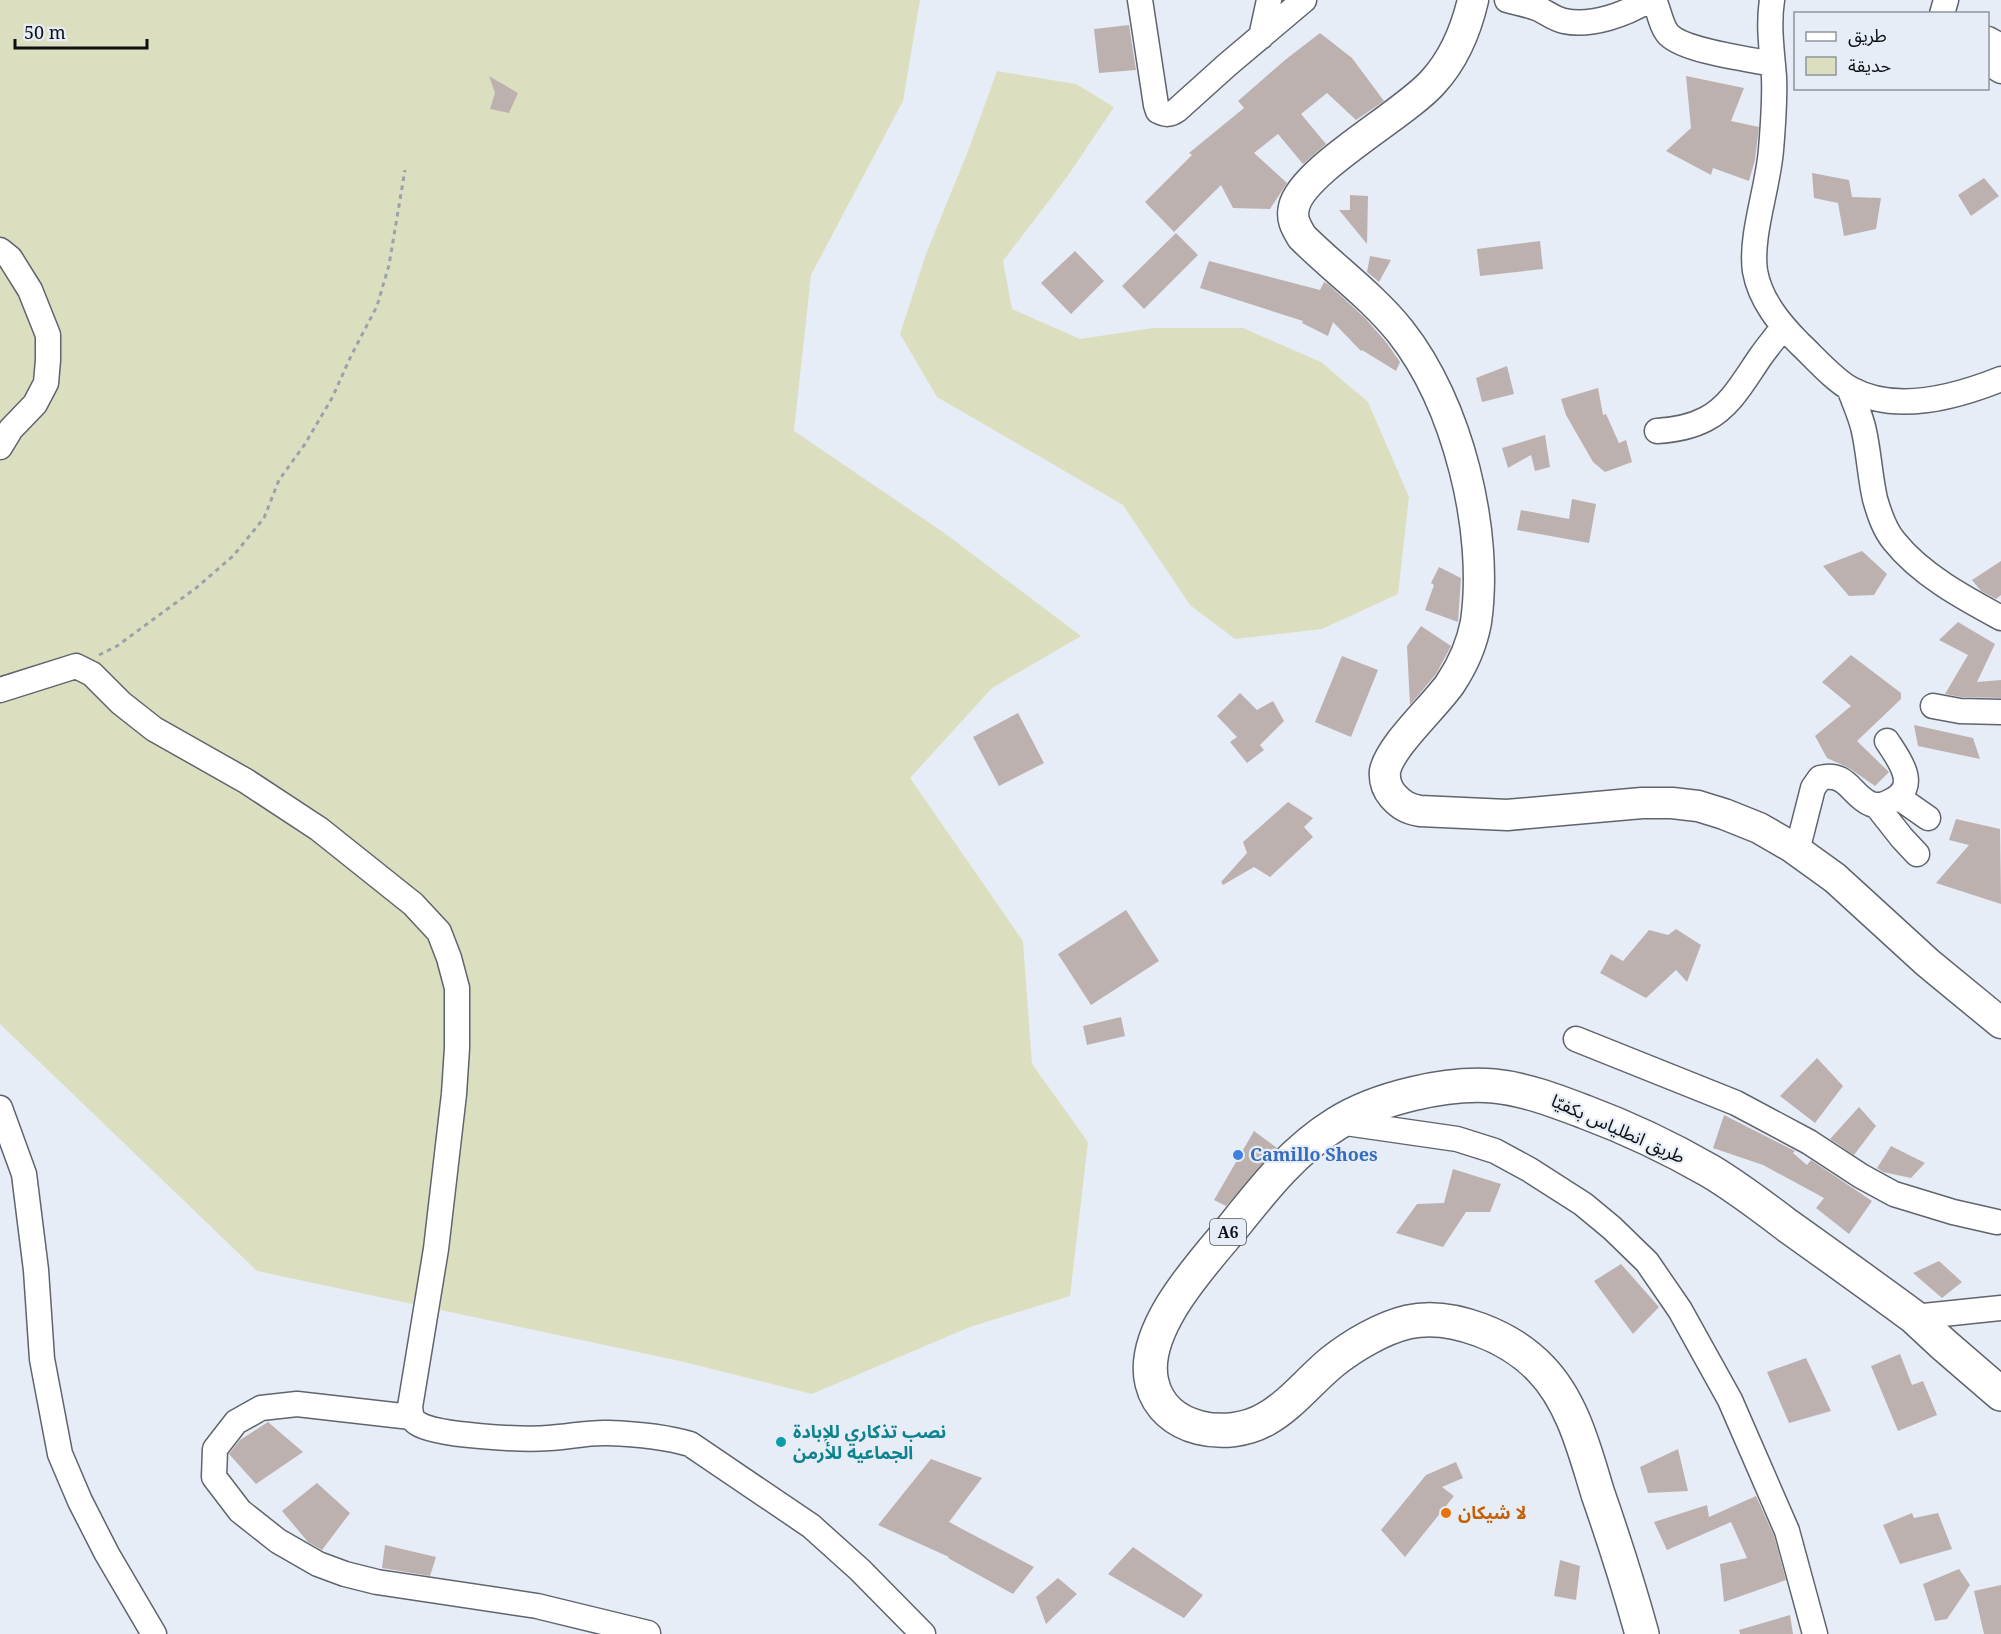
<svg xmlns="http://www.w3.org/2000/svg" width="2001" height="1634" viewBox="0 0 2001 1634" font-family="'Noto Serif','Noto Sans Arabic',serif">
  <rect width="100%" height="100%" fill="#e6edf7"/>
  <!-- green -->
  <path fill="#dcdfbf" d="M0,0H920L903,101L811,275L794,431L943,532L1081,636L992,688L910,778L1023,941L1032,1064L1088,1142L1070,1296L970,1327L812,1394L680,1361L257,1271L0,1024Z
    M997,71L1076,84L1114,107L1067,177L1003,261L1012,309L1080,339L1153,328H1243L1321,362L1368,402L1409,497L1398,594L1322,629L1235,639L1190,605L1123,505L937,397L900,334L926,254L968,151Z"/>
  <!-- building -->
  <path fill="#bdb1af" d="M1129,25L1136,70L1099,73L1094,29Z
    M1320,33L1352,58L1384,101L1356,120L1327,93L1301,114L1326,144L1303,164L1278,134L1254,153L1287,183L1270,209L1233,208L1221,185L1174,232L1145,202L1192,155L1189,153L1244,108L1238,101L1285,60Z
    M489,76L518,93L509,113L490,109L495,93Z
    M1686,76L1744,88L1731,121L1759,127L1755,160L1749,181L1713,168L1711,175L1666,151L1691,128Z
    M1812,173L1849,180L1852,197L1881,198L1876,229L1844,236L1838,203L1814,198Z
    M1984,178L1999,196L1971,216L1958,195Z
    M1350,195L1368,196L1367,244L1339,210H1350Z
    M1176,233L1198,255L1144,309L1122,286Z
    M1540,241L1543,269L1480,276L1477,249Z
    M1075,251L1104,281L1071,314L1041,283Z
    M1370,256L1391,260L1379,282L1367,272Z
    M1209,261L1320,290L1324,282L1328,284L1365,318L1386,342L1400,362L1396,371L1362,350L1361,351L1333,322L1328,336L1302,323L1303,321L1200,288Z
    M1507,366L1514,394L1482,402L1476,378Z
    M1598,388L1603,415L1606,414L1619,443L1626,440L1632,462L1605,472L1593,462L1566,415L1561,399Z
    M1545,435L1550,467L1535,471L1531,455L1508,468L1502,448Z
    M1572,499L1596,504L1589,543L1517,530L1521,510L1569,519Z
    M1862,551L1887,574L1874,595L1849,596L1823,566Z
    M2001,561V595L1996,599L1981,591L1972,580Z
    M1439,567L1461,578L1458,622L1425,610L1434,585L1431,583Z
    M1958,622L1995,644L1977,682L2001,680V698L1961,697L1945,694L1968,655L1939,640Z
    M1421,626L1451,646L1436,674L1410,705L1407,646Z
    M1851,655L1901,693V699L1857,741L1889,772L1875,786L1849,768L1827,758L1815,736L1851,706L1822,682Z
    M1342,656L1378,670L1351,737L1315,722Z
    M1240,693L1257,710L1273,701L1284,721L1260,745L1264,750L1247,763L1230,742L1237,737L1217,716Z
    M1018,713L1044,763L999,786L973,737Z
    M1914,725L1973,738L1980,759L1918,746Z
    M1288,802L1313,818L1304,827L1313,837L1270,877L1254,867L1223,885L1221,882L1247,853L1243,842Z
    M1956,819L2000,829L2001,904L1936,883L1969,845L1949,840Z
    M1126,910L1159,961L1091,1005L1058,954Z
    M1676,929L1701,945L1687,982L1676,970L1646,998L1600,973L1611,954L1623,961L1649,930L1668,935Z
    M1121,1017L1125,1036L1087,1045L1083,1026Z
    M1817,1058L1843,1086L1815,1123L1780,1096Z
    M1859,1107L1876,1126L1854,1155L1830,1139Z
    M1724,1115L1795,1151L1793,1153L1807,1165L1811,1160L1872,1201L1849,1234L1816,1208L1824,1198L1763,1165L1713,1148Z
    M1254,1131L1277,1148L1226,1206L1214,1200Z
    M1891,1146L1925,1163L1911,1178L1883,1172L1877,1168Z
    M1453,1169L1501,1184L1490,1212H1466L1443,1247L1396,1233L1417,1204L1444,1203Z
    M1939,1261L1962,1282L1942,1298L1913,1273Z
    M1621,1264L1659,1307L1633,1334L1594,1281Z
    M1900,1354L1912,1385L1923,1381L1937,1415L1898,1431L1871,1366Z
    M1806,1358L1831,1411L1789,1423L1767,1372Z
    M268,1422L303,1452L256,1484L229,1454L240,1440Z
    M1678,1449L1688,1491L1648,1493L1640,1467Z
    M931,1459L982,1478L949,1522L1034,1567L1013,1594L948,1558L949,1557L878,1525Z
    M1456,1462L1463,1478L1442,1487L1454,1496L1405,1557L1381,1530L1426,1475Z
    M317,1483L350,1513L322,1550L308,1542L282,1511Z
    M1756,1496L1774,1536L1786,1580L1724,1602L1720,1564L1747,1558L1731,1522L1667,1550L1654,1522L1707,1505L1709,1517Z
    M1912,1513L1914,1518L1938,1513L1952,1549L1900,1564L1883,1525Z
    M385,1545L436,1557L430,1576L382,1568Z
    M1133,1547L1203,1595L1184,1618L1108,1574Z
    M1560,1560L1580,1566L1576,1600L1554,1596Z
    M1959,1569L1970,1585L1947,1619L1935,1621L1923,1584Z
    M1058,1578L1077,1594L1046,1624L1036,1597Z
    M2001,1585V1634H1984L1974,1591Z
    M1790,1615L1793,1634H1740L1739,1630Z"/>
  <g fill="none" stroke-linecap="round" stroke-linejoin="round">
    <!-- minor casing -->
    <g stroke="#5f646d" stroke-width="27">
      <path id="minor" d="M1140,0L1156,105L1158,111C1166,115 1170,115 1177,110L1227,65L1304,0
        M1507,0C1518,3 1529,5 1539,9C1547,13 1555,19 1564,21C1592,27 1626,14 1649,0
        M1654,0C1659,10 1661,27 1669,35C1685,51 1748,59 1773,64
        M1772,0C1768,26 1772,51 1774,77C1775,101 1773,126 1771,150C1768,188 1750,236 1755,271C1760,300 1780,324 1800,344C1814,357 1835,381 1851,389C1896,414 1956,397 2001,379
        M1942,14L1946,0
        M1261,37L1269,0
        M1988,39L2001,46
        M1988,63L2001,71
        M0,250L10,258L30,290L48,335V360L46,383L35,404L11,429L0,447
        M1849,388C1854,402 1861,416 1864,431C1869,454 1870,477 1875,499C1879,513 1884,529 1894,541C1921,575 1964,598 2001,618
        M1657,431C1673,430 1691,427 1706,419C1731,406 1745,379 1761,356C1768,346 1776,337 1783,327
        M0,690L76,666L92,674L121,703L154,729L246,781L319,829L413,904L439,932L449,958L457,988V1048L454,1094L436,1249L410,1407C411,1414 411,1419 417,1423C435,1436 524,1440 549,1438C569,1437 588,1432 608,1433C636,1434 663,1436 690,1444L811,1526L860,1570L923,1634
        M1933,706L1960,711L2001,712
        M1898,797L1928,818
        M1876,805L1902,838L1917,854
        M1797,851L1813,788L1820,778C1848,771 1851,796 1871,804C1878,807 1886,804 1893,800C1920,785 1898,758 1887,741
        M1576,1039L1736,1103L1809,1142L1861,1176L1894,1194L1953,1212L1997,1222
        M0,1108L24,1174L36,1270L42,1359L60,1454L80,1501L107,1554L154,1634
        M1339,1122L1457,1139L1495,1151L1530,1170L1583,1204L1612,1228L1647,1262L1680,1310L1730,1400L1787,1531L1815,1634
        M1914,1317L2001,1308
        M411,1417L297,1404L261,1408L236,1422L215,1449L214,1477L240,1511L278,1541L318,1564L345,1574L377,1582L537,1606L648,1633"/>
    </g>
    <!-- major casing -->
    <g stroke="#5f646d" stroke-width="33">
      <path id="major" d="M1473,0C1466,30 1454,59 1433,82C1404,115 1302,170 1294,207C1291,219 1296,227 1302,237C1334,269 1372,296 1400,331C1458,404 1489,531 1476,622C1472,644 1462,666 1450,684C1434,707 1390,746 1385,771C1384,781 1387,789 1393,796C1401,805 1408,809 1420,811L1507,815L1642,803H1672L1698,806L1724,814L1759,828L1792,847L1835,878L1928,963L2001,1023"/>
    </g>
    <!-- highway casing -->
    <g stroke="#5f646d" stroke-width="36">
      <path id="highway" d="M1642,1634C1629,1587 1614,1540 1598,1494C1585,1452 1573,1402 1541,1369C1511,1337 1452,1312 1408,1322C1382,1328 1352,1346 1332,1362C1310,1380 1291,1405 1266,1419C1228,1441 1164,1432 1152,1383C1139,1331 1202,1264 1233,1227C1264,1188 1294,1150 1336,1124C1377,1098 1447,1082 1494,1086C1525,1089 1556,1101 1585,1112C1628,1128 1670,1148 1710,1171C1737,1187 1763,1207 1788,1226C1830,1256 1872,1286 1914,1317L1943,1344L2001,1394"/>
    </g>
    <!-- path -->
    <path stroke="#9ca2a9" stroke-width="3" stroke-dasharray="4.5 4.5" stroke-linecap="butt" d="M99,655L117,646L196,588L233,556L264,518L279,480L305,444L332,398L351,356L377,306L389,265L405,170"/>
    <!-- minor -->
    <use href="#minor" stroke="#fff" stroke-width="24"/>
    <!-- major -->
    <use href="#major" stroke="#fff" stroke-width="30"/>
    <!-- highway -->
    <use href="#highway" stroke="#fff" stroke-width="33"/>
  </g>
  <!-- markers -->
  <circle fill="#3f7fe0" stroke="#e6edf7" stroke-width="2" cx="1238" cy="1155" r="6"/>
  <circle fill="#0f9aa8" stroke="#e6edf7" stroke-width="2" cx="781" cy="1442" r="6"/>
  <circle fill="#e8710a" stroke="#e6edf7" stroke-width="2" cx="1446" cy="1513" r="6"/>
  <g text-anchor="middle" stroke-width="4.5" stroke-linejoin="round" paint-order="stroke">
    <!-- shield labels -->
    <rect fill="#e6edf7" stroke="#4e5257" stroke-width="1.5" x="1210" y="1219" width="36" height="26" rx="4.5"/>
    <g font-size="16" font-weight="bold" fill="#0d1013">
      <text x="1228" y="1238">A6</text>
    </g>
    <!-- street labels -->
    <g font-size="18" fill="#0d1013" stroke="#e6edf7">
      <text transform="translate(1618 1129) rotate(24)" y="6">طريق انطلياس بكفيّا</text>
    </g>
    <!-- shop labels -->
    <g font-size="18" font-weight="bold" fill="#366cbe" stroke="#e6edf7" text-anchor="start">
      <text x="1250" y="1161">Camillo Shoes</text>
    </g>
    <!-- culture labels -->
    <g font-size="18" font-weight="bold" fill="#0d838f" stroke="#e6edf7" text-anchor="start">
      <text x="793" y="1438">نصب تذكاري للإبادة<tspan x="793" dy="21">الجماعية للأرمن</tspan></text>
    </g>
    <!-- food labels -->
    <g font-size="18" font-weight="bold" fill="#c56008" stroke="#e6edf7" text-anchor="start">
      <text x="1458" y="1519">لا شيكان</text>
    </g>
  </g>
  <!-- legend -->
  <rect x="1794" y="12" width="195" height="78" fill="#e6edf7" stroke="#8f959c" stroke-width="1.5"/>
  <rect x="1806" y="32" width="30" height="9" fill="#ffffff" stroke="#8f959c" stroke-width="1.5"/>
  <text x="1848" y="42" font-size="18" fill="#0d1013">طريق</text>
  <rect x="1806" y="57" width="30" height="18" fill="#dcdfbf" stroke="#8f959c" stroke-width="1.5"/>
  <text x="1848" y="72" font-size="18" fill="#0d1013">حديقة</text>
  <!-- scale -->
  <path d="M15 39v9h132v-9" fill="none" stroke="#0d1013" stroke-width="3"/>
  <text x="24" y="39" font-size="18" fill="#0d1013" stroke="#e6edf7" stroke-width="4.5" paint-order="stroke">50 m</text>
</svg>
